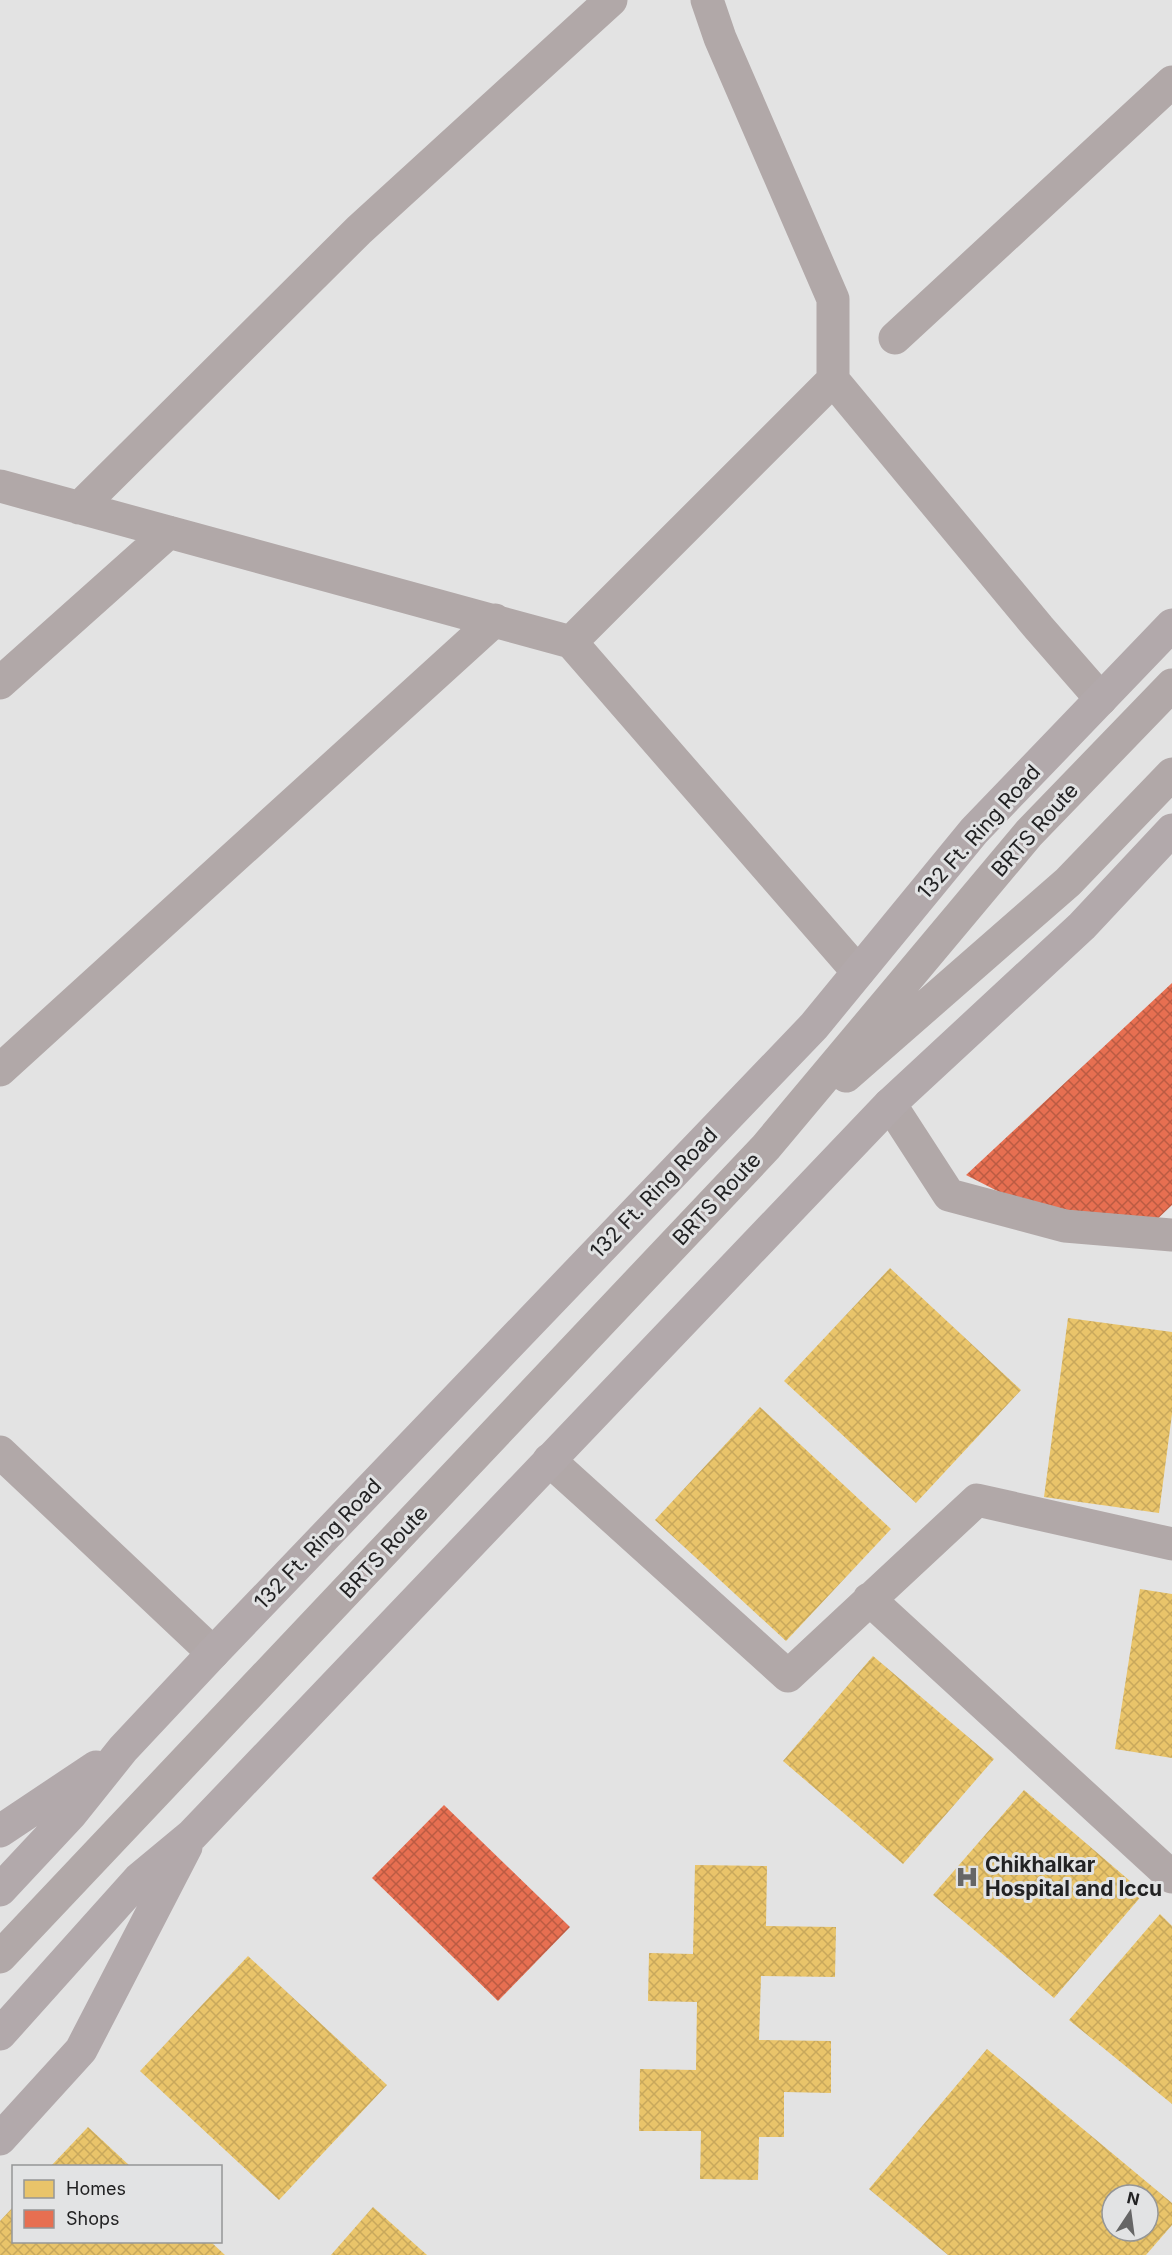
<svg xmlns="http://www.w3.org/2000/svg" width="1172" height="2255" viewBox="0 0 1172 2255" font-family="Inter,sans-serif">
  <defs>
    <pattern id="homes-cross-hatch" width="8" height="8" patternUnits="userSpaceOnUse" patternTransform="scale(1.5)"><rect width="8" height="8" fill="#e9c46a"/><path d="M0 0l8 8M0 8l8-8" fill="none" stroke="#c8a85c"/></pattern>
    <pattern id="shops-cross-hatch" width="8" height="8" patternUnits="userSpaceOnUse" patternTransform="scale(1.5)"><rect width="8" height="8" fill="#e76f51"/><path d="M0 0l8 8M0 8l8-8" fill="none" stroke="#bb5b43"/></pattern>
  </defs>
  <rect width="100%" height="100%" fill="#e3e3e3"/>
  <!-- homes -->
  <path fill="url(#homes-cross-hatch)" fill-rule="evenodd" d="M890,1268L1021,1390L916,1503L784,1381Z
    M1068,1318L1172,1332V1414L1159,1513L1044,1497Z
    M760,1407L891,1529L786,1641L655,1520Z
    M1140,1589L1172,1594V1758L1115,1749Z
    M873,1656L994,1759L903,1864L783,1761Z
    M1024,1790L1144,1893L1054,1998L933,1895Z
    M695,1865L767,1866L766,1926L836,1927L835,1977L761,1976L759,2040L831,2041V2093L784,2092V2137H759L758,2180L700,2179L701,2131H639L640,2069L696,2070L697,2002L648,2001L649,1953L693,1954Z
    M1160,1914L1172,1926V2104L1069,2020Z
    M248,1956L387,2085L279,2200L140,2071Z
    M987,2049L1172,2203V2225L1146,2255H948L869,2189ZM1112,2195H1148V2231H1112Z
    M88,2127L130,2166H51Z
    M14,2206V2242H211L225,2255H0V2221Z
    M373,2207L427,2255H331Z"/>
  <!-- shops -->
  <path fill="url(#shops-cross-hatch)" d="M1172,983V1205L1150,1226L1019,1202L966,1175Z
    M444,1805L570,1927L498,2001L372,1878Z"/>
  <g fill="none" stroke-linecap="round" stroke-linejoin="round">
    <!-- minor -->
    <path stroke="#b1a8a8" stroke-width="33" d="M895,338L1172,82
      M833,380L1039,628L1101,699
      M0,486L571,642L833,380V299L720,38L707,0
      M79,508L359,230L611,0
      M571,642L858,972
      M0,683L169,532
      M0,1070L495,620
      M846,1076L1068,882L1172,774
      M890,1104L949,1195L1065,1226L1172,1235
      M0,1452L213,1653
      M549,1460L788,1676L977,1500L1172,1544
      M869,1599L1172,1877
      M0,1957L766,1147L1029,833L1172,685"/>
    <!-- major -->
    <path stroke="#b2a9ab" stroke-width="33" d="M0,1831L96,1767
      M0,1890L71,1814L123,1749L213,1653L814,1026L974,831L1172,625
      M0,2034L139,1879L192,1835L890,1104L1082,926L1172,830
      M0,2139L81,2050L186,1847"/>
  </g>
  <!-- icons -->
  <defs>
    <g id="hospital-bare" transform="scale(1.8)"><path d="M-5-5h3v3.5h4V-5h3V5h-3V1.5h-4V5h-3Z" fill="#666" stroke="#e2e3e4" stroke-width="2.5" paint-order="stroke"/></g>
  </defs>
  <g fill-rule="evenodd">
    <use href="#hospital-bare" x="967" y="1877"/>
  </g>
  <g text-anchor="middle" stroke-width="6" stroke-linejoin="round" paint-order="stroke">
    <!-- street labels -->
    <g font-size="21" fill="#222223" stroke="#e2e3e4">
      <text transform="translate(1035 830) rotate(-48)" y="7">BRTS Route</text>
      <text transform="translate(979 832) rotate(-48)" y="7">132 Ft. Ring Road</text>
      <text transform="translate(654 1193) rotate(-46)" y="7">132 Ft. Ring Road</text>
      <text transform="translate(717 1199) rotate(-47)" y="7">BRTS Route</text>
      <text transform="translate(318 1544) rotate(-46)" y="7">132 Ft. Ring Road</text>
      <text transform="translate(384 1552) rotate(-47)" y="7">BRTS Route</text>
    </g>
    <!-- poi labels -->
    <g font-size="21" font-weight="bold" fill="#222223" stroke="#e2e3e4" text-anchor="start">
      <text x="985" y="1872">Chikhalkar<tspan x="985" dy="24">Hospital and Iccu</tspan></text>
    </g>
  </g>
  <!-- legend -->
  <rect x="12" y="2165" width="210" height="78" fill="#e2e3e4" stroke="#959697" stroke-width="1.5"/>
  <rect x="24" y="2180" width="30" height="18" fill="#e9c46a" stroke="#959697" stroke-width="1.5"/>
  <text x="66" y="2195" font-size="18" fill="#222223">Homes</text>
  <rect x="24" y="2210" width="30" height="18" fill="#e76f51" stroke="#959697" stroke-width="1.5"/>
  <text x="66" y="2225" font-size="18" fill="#222223">Shops</text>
  <!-- north arrow -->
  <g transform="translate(1130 2213) rotate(13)"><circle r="28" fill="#e2e3e4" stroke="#959697" stroke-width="1.5"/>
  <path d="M0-4.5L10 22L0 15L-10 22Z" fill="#666666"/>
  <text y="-9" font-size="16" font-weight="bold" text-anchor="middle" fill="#222223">N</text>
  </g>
</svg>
